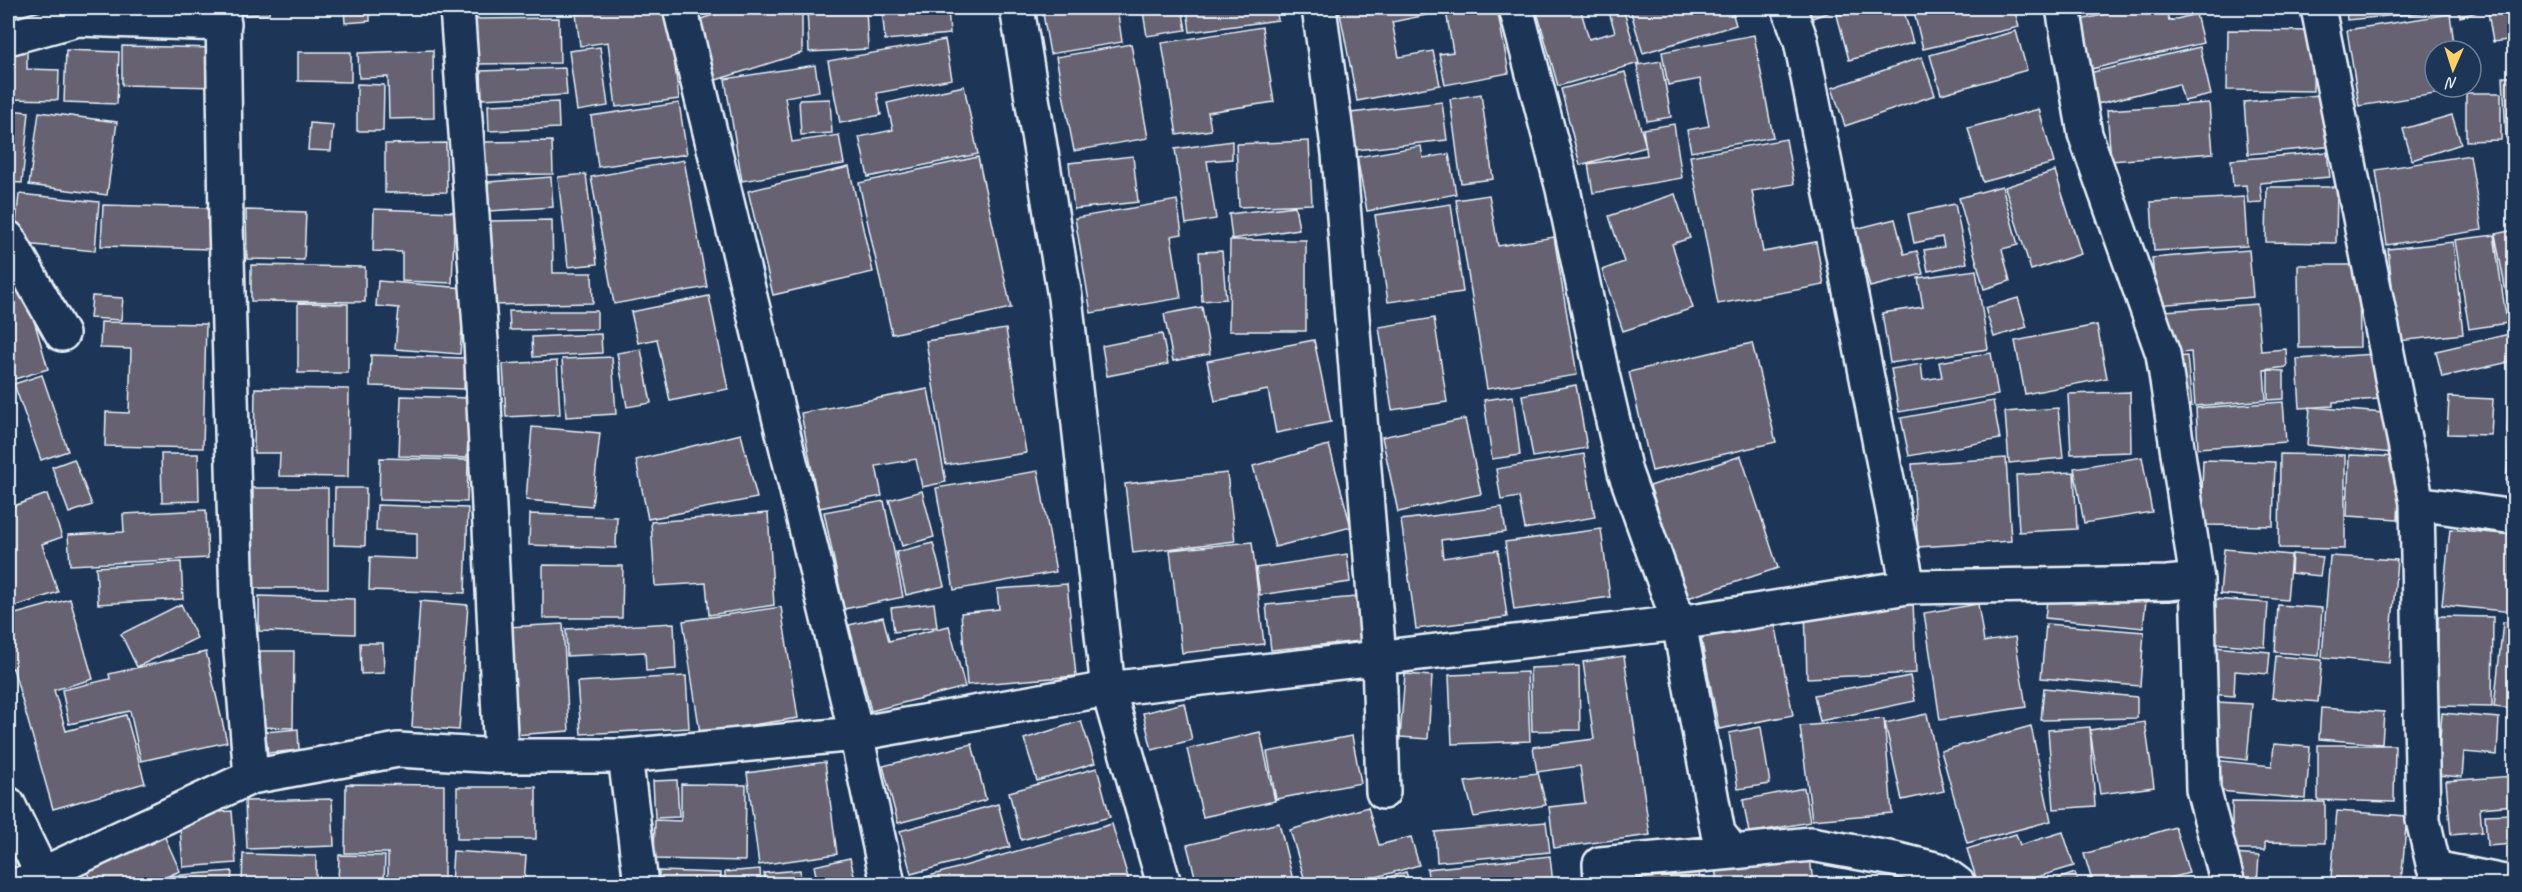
<svg xmlns="http://www.w3.org/2000/svg" width="2522" height="892" viewBox="0 0 2522 892" font-family="Caveat,sans-serif">
  <rect width="100%" height="100%" fill="#1d3557"/>
  <filter id="ink" filterUnits="userSpaceOnUse"><feTurbulence type="fractalNoise" baseFrequency=".0167" numOctaves="2"/><feDisplacementMap in="SourceGraphic" scale="12" xChannelSelector="R" yChannelSelector="G"/><feConvolveMatrix kernelMatrix="1 2 1 2 8 2 1 2 1" color-interpolation-filters="sRGB"/></filter>
  <g filter="url(#ink)">
    <!-- building -->
    <path fill="#666272" stroke="#e8f1f8" stroke-width="1.5" d="M238,8H269V14L239,15Z
      M344,8H370V21L345,23Z
      M471,8H568V11L472,13Z
      M626,8H668L679,99L616,107L608,42L580,46L576,14Z
      M694,8H713L697,13Z
      M736,8H802V53L713,81L694,21Z
      M807,8H866L868,49L809,52Z
      M882,8H948L950,34L885,40Z
      M1042,8H1117L1122,42L1050,54Z
      M1174,8H1182L1186,30L1147,36L1143,12Z
      M1187,8H1276L1278,20L1190,32Z
      M1339,8H1497L1509,73L1445,85L1439,54L1453,52L1446,11L1392,22L1399,57L1433,51L1440,85L1357,101Z
      M1536,8H1592L1581,11L1589,39L1615,32L1608,9L1623,8L1639,63L1558,86Z
      M1635,8H1731L1736,25L1643,53L1630,9Z
      M1808,8H1842L1812,18Z
      M1866,8H1903L1913,43L1849,60L1837,15Z
      M1913,8H2014L2019,27L1923,49Z
      M2073,8H2120L2076,18Z
      M2132,8H2166L2169,21L2196,14L2203,43L2087,70L2076,21Z
      M2346,8H2439V11L2347,20Z
      M2457,8H2490L2460,17Z
      M2514,8V39L2493,42L2488,12Z
      M2450,14L2455,51H2435V87H2460L2461,90L2359,106L2347,30Z
      M559,18L560,63L475,64V19Z
      M1262,27L1274,102L1208,112L1211,130L1177,135L1162,43Z
      M2228,30L2314,31L2313,91L2227,90Z
      M2016,31L2027,70L1941,94L1930,55Z
      M1754,35L1773,137L1691,152L1687,130L1709,126L1700,79L1668,85L1662,52Z
      M945,40L952,79L877,93L881,115L840,123L828,61Z
      M1131,44L1148,138L1074,151L1056,57Z
      M122,46L220,48L219,87L122,85Z
      M600,47L608,106L577,111L569,51Z
      M2200,47L2211,95L2184,101L2179,84L2097,104L2089,73Z
      M8,50L27,51V69L59,70L58,100L8,99Z
      M66,50L119,52L117,104L64,102Z
      M433,50L434,118L389,119L388,77L359,78L358,53Z
      M298,52H351V82L298,81Z
      M1922,57L1935,95L1845,126L1832,88Z
      M1661,61L1671,117L1647,121L1637,65Z
      M815,65L819,91L785,97L792,142L839,135L844,164L742,181L725,79Z
      M565,68L567,95L482,99L481,71Z
      M1625,72L1646,147L1580,165L1561,89Z
      M2503,77H2514V138H2506Z
      M357,84L384,85L383,131H357Z
      M964,86L978,154L868,177L859,137L893,130L887,103Z
      M2466,93H2501V140L2466,141Z
      M1481,94L1493,179L1461,183L1450,99Z
      M2330,94L2335,146L2248,154L2244,102Z
      M830,99L832,133L801,135L799,100Z
      M558,102L559,128L489,131L488,105Z
      M1442,102L1447,140L1356,150L1351,113Z
      M679,103L687,154L598,167L591,116Z
      M2209,103L2213,153L2111,161L2107,110Z
      M2039,109L2054,163L1983,182L1968,128Z
      M8,110L29,112L22,183L8,182Z
      M39,112L117,122L107,195L29,185Z
      M2452,115L2461,144L2412,160L2403,129Z
      M310,123L333,125L331,151L308,150Z
      M1674,124L1682,178L1593,193L1588,164L1647,155L1643,129Z
      M1786,139L1794,184L1752,191L1763,252L1816,242L1824,285L1718,304L1690,156Z
      M552,141L553,174L485,175V142Z
      M1232,141V159L1207,161L1216,219L1186,224L1175,149Z
      M1309,141L1312,204L1239,207L1236,144Z
      M446,143L447,192L385,193V144Z
      M1421,146L1423,158L1449,154L1456,194L1367,211L1357,157Z
      M2327,152L2330,177L2260,183L2262,202L2248,203L2246,185L2233,186L2231,160Z
      M2470,155L2482,230L2387,245L2376,170Z
      M1133,156L1138,202L1074,209L1069,163Z
      M978,157L1011,308L892,334L859,183Z
      M684,160L707,287L614,304L591,177Z
      M849,167L873,272L773,295L748,191Z
      M2055,171L2081,254L2031,270L2005,187Z
      M586,174L597,264L568,267L558,177Z
      M551,177L553,207L489,211L488,182Z
      M2002,186L2018,245L2002,249L2010,281L1984,289L1959,198Z
      M2267,187H2337L2336,243L2266,242Z
      M19,194L99,202L95,251L14,243Z
      M1675,194L1690,238L1672,244L1693,308L1623,331L1602,270L1624,262L1609,216Z
      M1489,195L1498,246L1554,237L1577,375L1487,389L1456,200Z
      M2244,197L2247,246L2154,251L2151,202Z
      M1177,200L1182,234L1171,236L1181,298L1091,313L1075,218Z
      M1451,204L1463,292L1388,302L1375,215Z
      M1955,204L1967,263L1928,271L1924,250L1944,247L1942,237L1914,243L1908,214Z
      M103,205L212,208L210,249L101,246Z
      M1295,206L1299,229L1232,239L1229,214Z
      M374,209L455,212L452,283L402,281V252L373,251Z
      M246,210L306,212L304,260L247,259Z
      M1895,219L1904,254L1917,251L1923,274L1870,287L1855,229Z
      M552,220L553,273H592L593,303L489,305L488,221Z
      M2514,230V318L2511,319L2495,234Z
      M2494,235L2507,323L2469,329L2455,240Z
      M1230,240H1306V331H1229Z
      M2453,242L2463,334L2398,341L2388,249Z
      M2249,250L2253,297L2157,305L2152,258Z
      M1222,251L1226,299L1202,301L1199,252Z
      M251,265L365,267V302L251,301Z
      M2298,265H2359L2360,347L2299,348Z
      M1976,270L1988,349L1890,363L1882,313L1923,307L1918,278Z
      M21,275L48,369L8,381V279Z
      M378,281L465,288L460,354L395,349L399,308L376,306Z
      M92,296L123,298L121,320L90,318Z
      M709,296L728,389L670,401L657,339L638,343L631,312Z
      M2018,298L2027,327L1994,337L1985,308Z
      M298,303L348,304V373H298Z
      M2257,304L2261,351L2286,349L2287,367L2264,370L2266,400L2195,406L2191,352L2169,354L2165,311Z
      M1202,307L1210,354L1173,361L1164,314Z
      M509,311H597V329L510,330Z
      M1434,318L1447,402L1392,410L1379,327Z
      M101,322L206,324L203,448L105,446L106,412L129,413L131,349L100,348Z
      M2097,325L2107,378L2025,394L2015,341Z
      M1006,329L1026,453L946,465L926,341Z
      M2514,333V361L2442,377L2436,351Z
      M601,334L602,353L533,357L532,337Z
      M1162,334L1168,364L1107,376L1102,346Z
      M1314,340L1331,422L1276,433L1268,390L1215,401L1207,361Z
      M1752,343L1776,442L1652,471L1629,372Z
      M641,349L651,403L627,407L617,353Z
      M1991,353L1998,395L1899,412L1891,369L1921,364L1923,380L1942,377L1939,362Z
      M2375,354L2379,399L2333,402V406L2300,408L2297,359Z
      M371,355L465,358L464,389L370,386Z
      M2187,356L2192,406L2176,407L2171,357Z
      M612,357L616,414L566,417L562,359Z
      M557,361L560,414L506,417L503,364Z
      M2268,370L2284,371V399L2268,400Z
      M42,375L68,451L41,460L14,384Z
      M1576,385L1587,448L1533,457L1522,395Z
      M255,388L349,389L348,477L279,476L280,453H254Z
      M928,389L946,482L922,487L916,459L876,466L882,496L819,508L801,413Z
      M2130,392L2131,452L2071,454L2068,394Z
      M401,396L470,398L467,458L399,456Z
      M1513,396L1520,455L1492,459L1484,400Z
      M2449,397L2493,399L2491,435L2447,434Z
      M1993,401L2000,439L1909,456L1901,418Z
      M2283,402L2286,442L2198,448L2196,408Z
      M2509,404L2514,405V431H2507Z
      M2310,407L2396,414L2392,453L2307,445Z
      M2058,408L2063,458L2009,463L2005,412Z
      M1465,419L1481,494L1398,512L1382,437Z
      M532,427L600,433L592,506L526,500Z
      M741,434L757,498L648,519L636,460Z
      M2509,443L2514,444V485L2506,484Z
      M1329,445L1351,527L1275,547L1253,466Z
      M161,454H198L199,501L162,502Z
      M1584,454L1595,517L1525,529L1519,497L1501,500L1496,469Z
      M2280,454L2345,455V549L2279,548Z
      M2349,455L2401,457L2398,519L2347,516Z
      M1741,456L1778,568L1688,598L1650,486Z
      M2142,457L2152,512L2084,523L2074,468Z
      M380,458L468,460L467,502L379,500Z
      M2006,458L2011,541L1918,547L1912,464Z
      M74,459L92,505L69,513L52,467Z
      M2203,460L2275,462L2273,526L2201,525Z
      M1038,471L1056,572L954,590L936,488Z
      M2074,472L2077,529L2019,532L2016,475Z
      M1227,473L1235,541L1133,553L1125,484Z
      M253,488H328V588H253Z
      M335,488H366L365,546L334,545Z
      M922,491L934,537L902,546L889,500Z
      M47,494L62,537L42,544L58,592L8,609V508Z
      M884,501L903,597L844,609L824,512Z
      M377,505L468,508L465,593L369,590L370,557L417,559V533L376,531Z
      M1502,507L1506,532L1441,540L1443,558L1498,550L1507,617L1416,629L1401,520Z
      M206,510L208,558L70,565L68,535L124,532L123,514Z
      M768,513L774,605L709,615L706,583L655,586L651,522Z
      M530,514L617,517L616,548L529,545Z
      M1601,529L1610,597L1514,610L1505,542Z
      M2450,529L2514,535V612L2442,605Z
      M1252,542L1264,644L1182,653L1170,550Z
      M933,543L944,586L906,595L896,552Z
      M2224,549L2291,555L2287,600L2220,594Z
      M1347,554L1350,582L1260,595L1256,568Z
      M2292,554L2323,557L2320,576L2291,573Z
      M2330,556L2397,560L2389,663L2322,657Z
      M181,562L183,599L98,604L96,567Z
      M543,565L623,566L622,618H543Z
      M1067,584L1076,676L967,685L961,613L999,609L997,589Z
      M2048,591L2146,601L2143,628L2045,618Z
      M259,596L355,599V634L259,631Z
      M1356,597L1361,641L1271,650L1266,605Z
      M70,599L93,679L54,690L66,731L126,715L145,783L53,809L13,668L8,670V616Z
      M2214,599L2268,603L2265,647L2211,643Z
      M420,601L468,605L459,730L412,727Z
      M1913,602L1916,673L1807,678L1805,607Z
      M934,603L937,627L894,632L891,608Z
      M181,604L197,638L137,667L121,634Z
      M1978,604L1984,642L2015,637L2026,707L1940,720L1924,613Z
      M2278,605L2322,608L2319,656L2275,652Z
      M781,607L798,718L700,733L683,621Z
      M2438,616L2493,617L2492,707L2437,706Z
      M883,617L889,641L949,626L965,687L871,711L849,625Z
      M2503,622L2514,623V709L2494,707Z
      M674,623L676,669L646,671L645,652L567,656L566,629Z
      M1775,623L1793,715L1719,729L1701,638Z
      M563,624L569,731L514,735L507,627Z
      M2046,624L2144,632L2140,686L2041,678Z
      M360,643H383L384,673L361,674Z
      M2213,647L2270,652L2268,674L2235,671L2234,696L2209,694Z
      M260,651H294L293,728L259,727Z
      M206,652L227,742L141,761L130,711L69,724L62,690L110,679L109,674Z
      M1624,656L1650,835L1554,848L1549,807L1585,803L1580,766L1537,772L1533,747L1594,739L1583,662Z
      M2276,656L2322,660L2318,702L2272,698Z
      M1579,666L1580,730L1532,731L1530,668Z
      M1527,672L1530,741L1452,744L1449,675Z
      M1405,674L1432,676L1428,739L1400,737Z
      M686,676L689,728L581,734L577,682Z
      M1910,676L1915,701L1820,721L1814,695Z
      M2044,688L2137,697V718L2041,720Z
      M2217,702L2252,704L2247,760L2212,756Z
      M1184,703L1192,740L1152,750L1143,713Z
      M2321,708L2384,712L2382,744L2319,739Z
      M2442,713L2499,718L2497,755L2464,752L2462,777L2437,775Z
      M1927,714L1944,791L1902,800L1885,723Z
      M1884,719L1892,813L1812,820L1800,726Z
      M1081,721L1095,763L1037,781L1024,739Z
      M2145,722L2154,787L2100,794L2090,730Z
      M2031,726L2051,821L1967,843L1941,751Z
      M1761,727L1770,784L1738,789L1729,733Z
      M2090,727L2095,806L2054,809L2048,730Z
      M298,729L299,750L268,753L265,732Z
      M1260,732L1275,801L1203,817L1187,749Z
      M1352,736L1361,783L1276,799L1267,752Z
      M972,744L986,800L898,823L883,766Z
      M2274,744L2310,747L2306,799L2209,790L2212,760L2272,766Z
      M2318,745H2395L2394,802L2318,800Z
      M825,762L837,854L759,865L747,773Z
      M1097,768L1110,817L1021,840L1009,792Z
      M1538,773L1546,805L1474,817L1465,782Z
      M2514,776V805L2480,808L2482,832L2451,835L2446,781Z
      M677,780L679,817L655,818L653,781Z
      M346,784L444,785V883L388,882V853H345Z
      M681,784L746,785L745,861L654,859L655,820L681,821Z
      M457,787H536V839H457Z
      M1804,788L1810,822L1749,833L1743,800Z
      M332,799L334,846L247,849L245,801Z
      M2232,801L2325,802V843L2265,842V850H2232Z
      M998,804L1010,847L911,874L900,831Z
      M1368,807L1379,845L1411,837L1419,865L1352,884H1306L1290,830Z
      M232,811L236,863L183,867L179,815Z
      M2337,811L2407,816L2401,883L2331,877Z
      M2514,814V844L2487,846L2485,815Z
      M1546,822L1550,852L1437,862L1435,832Z
      M1279,823L1294,884H1197L1187,845Z
      M1112,824L1130,884H909L908,882Z
      M2175,827L2189,873L2149,884H2093L2084,854Z
      M2063,832L2074,866L2014,884H1978L1967,849L2016,834L2020,845Z
      M163,833L180,871L161,879V884H92L85,867Z
      M453,851L526,856L524,884H451Z
      M243,854L316,856V884H242Z
      M2233,854L2259,856L2257,884H2231Z
      M339,855L385,856L384,884H338Z
      M1550,856L1553,884H1429L1427,869Z
      M1810,857L1813,884H1717L1715,866Z
      M850,858L856,883L818,884L814,866Z
      M1699,868L1700,884H1613L1612,876Z
      M760,869L761,884H725V872Z
      M800,870L801,884H765L764,873Z
      M232,871L231,884H169L170,876Z
      M659,871L721,873L720,884H659Z
      M1406,872L1410,884H1364Z
      M2075,873L2079,884H2044Z"/>
    <g fill="none" stroke-linecap="round" stroke-linejoin="round">
      <!-- street casing -->
      <g stroke="#e8f1f8" stroke-width="38">
        <path id="street" d="M223,8L226,224L237,602L251,777
          M457,8L481,341L501,756
          M680,8L856,734L888,884
          M1017,8L1065,297L1108,689L1164,884
          M1319,8L1339,154L1379,658L1383,792
          M1516,8L1563,189L1602,374L1625,472L1679,623L1718,833L1733,852L1811,844L1894,859L1939,870L1958,884
          M1789,8L1801,41L1908,587
          M2063,8L2085,134L2163,354L2197,580L2203,789L2228,884
          M2318,8L2417,503L2423,820L2434,868L2514,884
          M8,38L78,19L224,24
          M8,238L62,334
          M2417,503L2514,517
          M625,756L641,884
          M8,804L47,884
          M21,884L251,777L398,750L501,756H625L856,734L1108,689L1679,623L1908,587L2167,583L2197,580
          M1601,884L1600,864L1733,852"/>
      </g>
      <!-- street -->
      <use href="#street" stroke="#1d3557" stroke-width="33"/>
    </g>
  </g>
  <!-- margin -->
  <rect width="2522" height="892" fill="none" stroke="#1d3557" stroke-width="30"/>
  <rect x="15" y="15" width="2492" height="862" fill="none" stroke="#e8f1f8" stroke-width="2" filter="url(#ink)"/>
  <!-- north arrow -->
  <g transform="translate(2453 69) rotate(183)"><circle r="28" fill="#1d3557" stroke="#6e8097" stroke-width="1.5"/>
  <path d="M0-4.5L10 22L0 15L-10 22Z" fill="#ffd166"/>
  <text y="-9" font-size="16" font-weight="bold" text-anchor="middle" fill="#e8f1f8">N</text>
  </g>
</svg>
